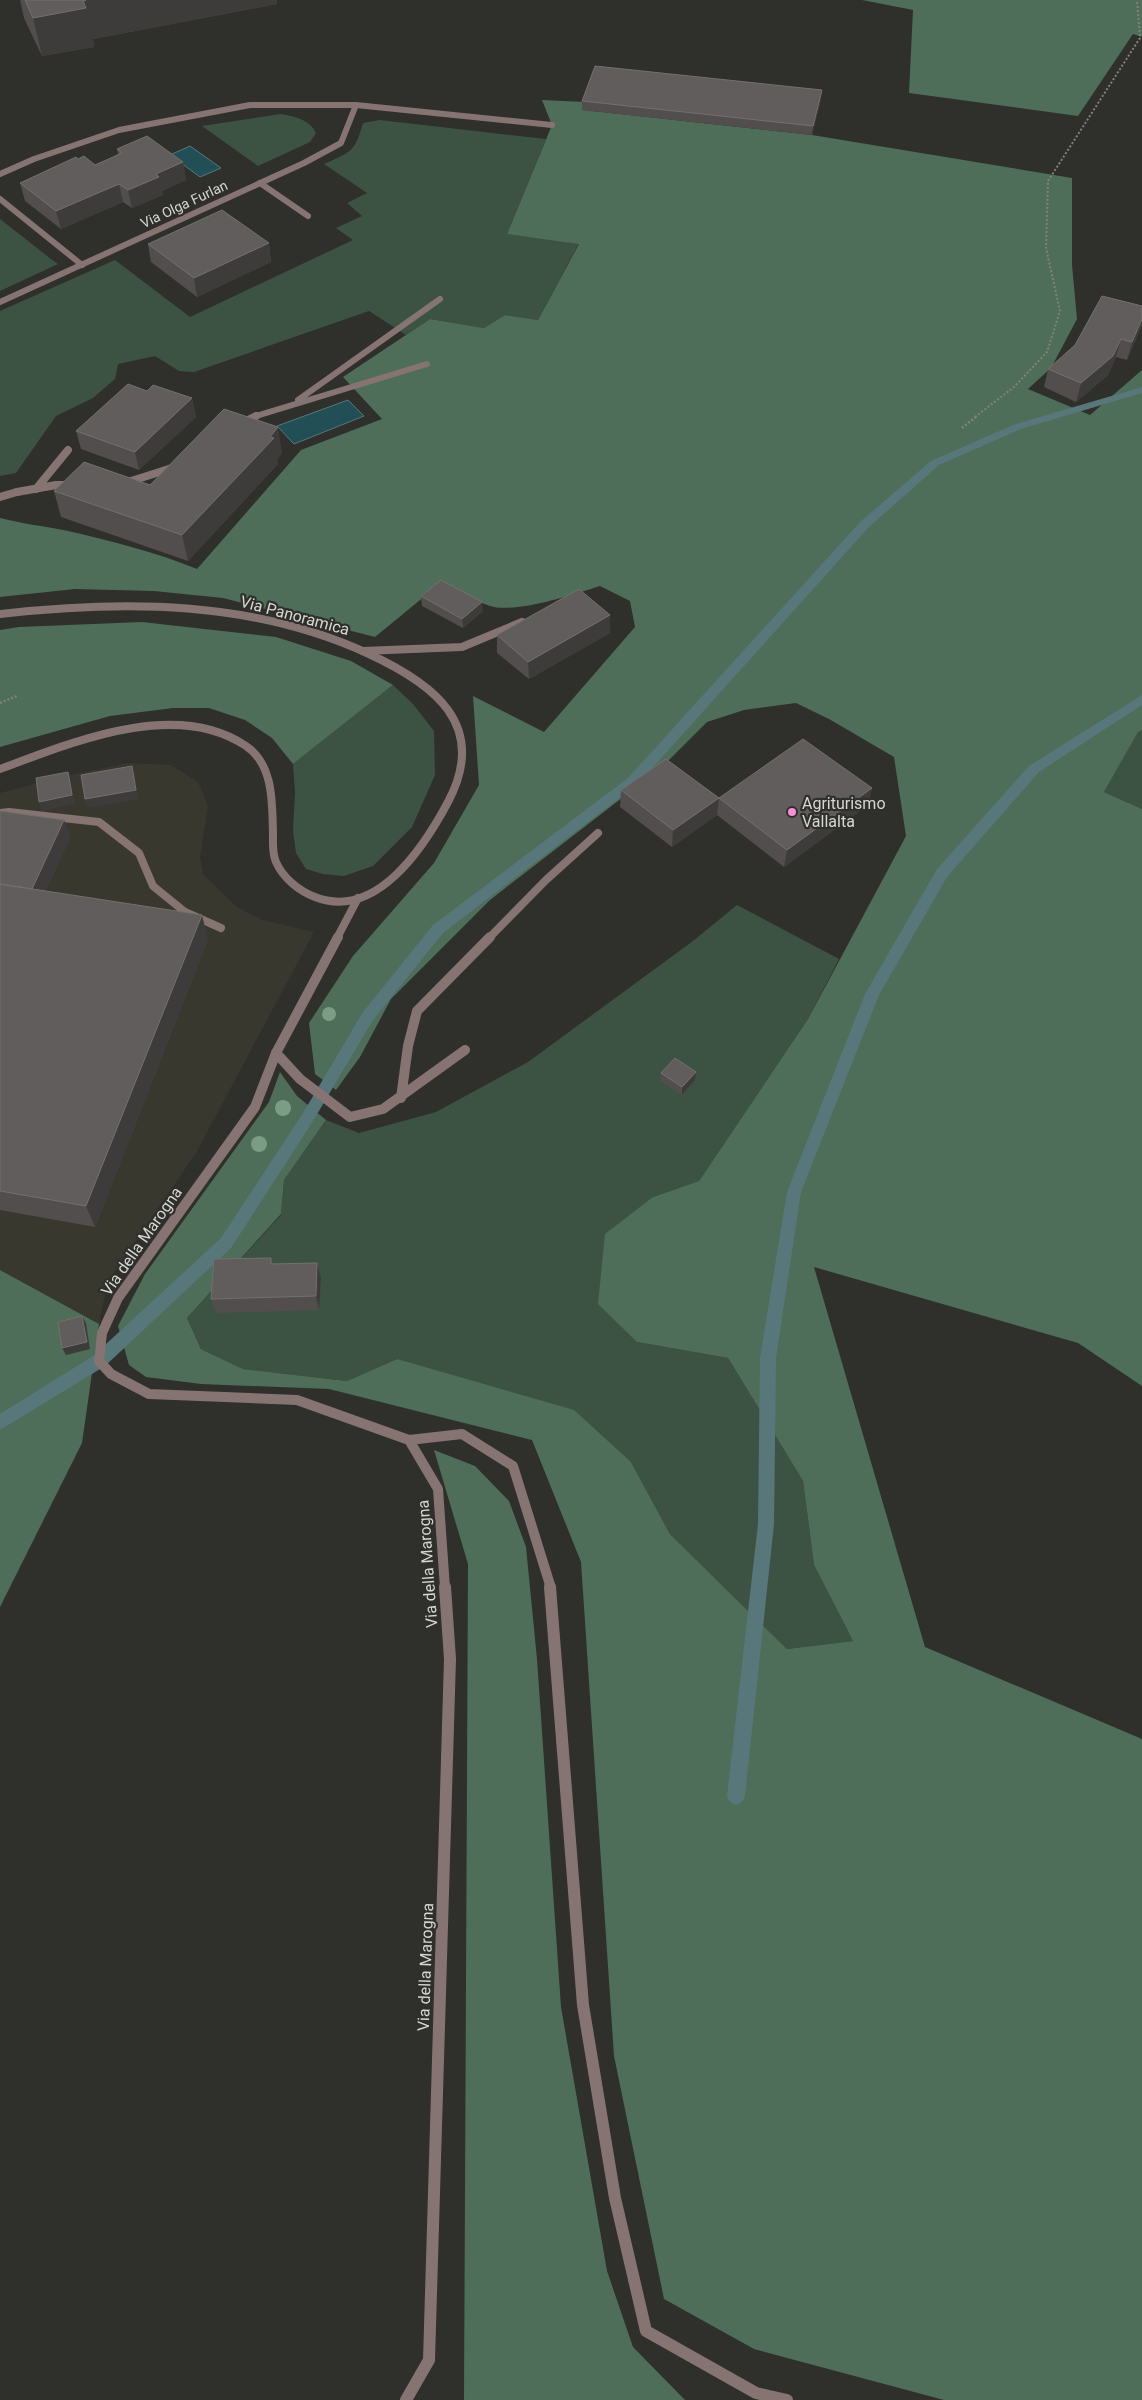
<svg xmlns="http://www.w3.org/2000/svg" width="1142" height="2400" viewBox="0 0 1142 2400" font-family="Roboto,sans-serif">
  <rect width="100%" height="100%" fill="#2f2f2c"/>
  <!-- built -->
  <path fill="#39382f" d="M128,763L171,765L198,782L208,806L200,857L203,874L237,907L263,920L314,932L196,1153L108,1281L99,1324L0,1270V793L60,777Z"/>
  <!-- green -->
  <path fill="#3c5344" d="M281,114C296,117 309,119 316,133L310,142L258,166L202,126Z
    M380,120L546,139L507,234L579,243L538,320L505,315L484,328L430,319L406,335L369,311L194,372L179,371L155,356L118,364L115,379L93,398L56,416L16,473L0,476V311L115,260L190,317L353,240L336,228L362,216L347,203L367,193L324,164C351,152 355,152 363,123Z
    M0,219L51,259L58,264L0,291Z
    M393,685L413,704L434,731L435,775L412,827L373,866L344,876L323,874L306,869L296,853L293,831L295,793L293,764Z
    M1142,730V809L1104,792L1138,731Z
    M737,905L839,959L808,1019L699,1181L653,1197L637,1342L728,1358L803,1481L814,1565L853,1641L787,1649L670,1534L631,1462L397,1359L347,1381L243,1369L201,1349L187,1318L281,1215L284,1180L326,1120L359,1133L436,1112L528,1062L693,941Z"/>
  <!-- forest -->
  <path fill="#4e6e59" d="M862,0H1142V37L1133,34L1078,116L909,93L913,10Z
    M542,100L585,102L583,110L812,135L1072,178V265L1077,319L1051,368L1028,389L1090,415L1142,370V730L1138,732L1104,792L1142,809V1386L1078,1343L814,1267L925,1647L1142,1739V2400H944L754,2349L664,2299L614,2056L581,1562L532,1440L329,1389L201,1384L146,1377L129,1365L118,1326L145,1274L269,1102L280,1072L297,1096L326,1120L284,1180L281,1214L187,1318L201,1349L243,1369L347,1381L397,1359L574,1410L631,1462L670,1534L787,1649L853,1641L814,1565L803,1481L728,1358L637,1342L598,1304L605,1234L653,1197L699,1181L808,1019L906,836L894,757L829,719L796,703L744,710L707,722L662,767L490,900L391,999L360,1057L336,1090L315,1074L309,1023L353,956L434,863L479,785L473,696L544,732L635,627L630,601L600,586C575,594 516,614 490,606C474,601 457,589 442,582L375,637L223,598L154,591L75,589L0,597V518C23,524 45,526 68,531C111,541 156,552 197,569L301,450L382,419L343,377L430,319L484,328L505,315L538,320L579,244L507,234L552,125Z
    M142,622L276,637L351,661L393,685L293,764L272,738L245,720L209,708H173L110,716L0,747V630L19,627Z
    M0,1270L99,1324L82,1443L0,1607Z
    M434,1450L475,1466L509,1501L526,1547L537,1659L561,2007L607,2271L633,2347L685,2400H464L468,1564Z"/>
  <!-- water -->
  <path fill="#224e55" stroke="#58777b" d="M190,146L221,168L200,177L170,155Z
    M348,400L364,416L294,444L277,426Z"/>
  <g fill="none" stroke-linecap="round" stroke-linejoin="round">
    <!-- stream -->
    <path fill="#58777b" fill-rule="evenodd" d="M1142,387V393L1021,429L939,465L868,528L638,784L443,933L373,1020L313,1121L231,1248L105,1366L0,1430V1414L93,1356L221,1238L303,1113L363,1012L433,925L628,778L860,522L931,461L1013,425Z
      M1142,695V705L1039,772L947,877L879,995L801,1192L776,1358L774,1524L745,1796L742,1802L736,1805L730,1802L727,1796L758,1524L760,1358L787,1192L865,994L937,869L1029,766Z"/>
    <!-- path-far1 -->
    <path stroke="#81817f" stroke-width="2" stroke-dasharray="2 2" stroke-linecap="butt" d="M975,417L1014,387L1047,352L1060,311L1046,248L1048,181L1140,38L1137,0"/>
    <!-- path -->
    <path stroke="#81817f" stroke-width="2.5" stroke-dasharray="2 2" stroke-linecap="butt" d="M962,428L977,416
      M0,703L17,696"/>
    <!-- service-far3 -->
    <path stroke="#867472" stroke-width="6" d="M260,183L308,216
      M0,199L82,265
      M298,400L440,299
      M253,417L427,364"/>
    <!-- service-far2 -->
    <path stroke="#867472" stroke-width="8" d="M238,425L256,416
      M125,483L175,467
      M36,489L68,450
      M17,492L56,485H73
      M363,651L462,647L522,622
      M0,813L9,812L99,822L139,853L153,886L185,912L221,928
      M489,938L546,880L598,833"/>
    <!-- service-far1 -->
    <path stroke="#867472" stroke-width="10" d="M276,1053L300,1079L350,1117L383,1109L465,1050
      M401,1098L408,1046L417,1011L490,937
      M409,1440L462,1434L513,1466L551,1588"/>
    <!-- service -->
    <path stroke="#867472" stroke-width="12" d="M550,1587L583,2005L615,2198L646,2331L756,2393L787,2400"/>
    <!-- minor-far3 -->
    <path stroke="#867472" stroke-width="6" d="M0,174L34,159L119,130L250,105H356L552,125
      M0,302L304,163L341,143L356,105"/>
    <!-- minor-far2 -->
    <path stroke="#867472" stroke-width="8" d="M0,497L17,492
      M337,938L358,898"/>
    <!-- minor-far1 -->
    <path stroke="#867472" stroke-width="10" d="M338,937L276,1053L255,1107L118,1298L102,1333L99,1361L111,1374L149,1394L297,1400L409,1440L438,1489L445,1588"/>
    <!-- minor -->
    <path stroke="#867472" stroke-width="12" d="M406,2400L429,2360L450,1659L445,1587"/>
    <!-- tertiary -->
    <path stroke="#867472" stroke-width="8" d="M0,614C124,600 253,600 369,654C434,684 489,725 448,802C424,847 376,921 315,897C299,891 283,878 276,862C272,853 273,843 273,833C272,803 274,765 246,746C175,698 71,743 0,769"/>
  </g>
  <!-- trees -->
  <g fill="#7b9c85">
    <circle cx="329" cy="1014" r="7"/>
    <circle cx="283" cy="1108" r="8"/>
    <circle cx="259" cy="1144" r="8"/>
  </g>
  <!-- wall -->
  <path fill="#524e4d" d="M20,0H277V4L93,39L94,47L42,56L24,18Z
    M821,99L812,135L582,110V101Z
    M117,149L183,162L186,180L162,191L163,195L132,208L123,202L61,229L25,201L20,183L95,165L118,155Z
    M269,243L271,262L197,297L151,262L148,244Z
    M1142,325L1127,360L1116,357L1108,375L1076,402L1044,387L1048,369Z
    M147,391L192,398L196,417L139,470L81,449L76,431Z
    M282,453L277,459L278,464L188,561L61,517L54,491L150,485Z
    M421,596L483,611L463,628L422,606Z
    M610,615V633L529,679L497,653V635Z
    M872,788L868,805L784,867L717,815L672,847L620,807L621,790L719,798Z
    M0,811L64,820L70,838L45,891L208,939L95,1227L0,1210Z
    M696,1072L695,1080L682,1095L660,1081L661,1073Z
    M271,1258L273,1264L317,1263L321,1278L319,1310L216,1313L211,1299Z"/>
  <!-- shaded-wall -->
  <path fill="#3e3c3a" d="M86,0H277V4L93,39L94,47L42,56L33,18Z
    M822,90L821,99L812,135L813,126Z
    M183,162L186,180L162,191L163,195L132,208L128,190L156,174Z
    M119,184L123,202L61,229L56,211Z
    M269,243L271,262L197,297L194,278Z
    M1142,319V325L1127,360L1132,342Z
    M1121,339L1116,357L1108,375L1076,402L1081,383Z
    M192,398L196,417L139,470L135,452Z
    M278,427L282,453L277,459L278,464L188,561L182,535Z
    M482,602L483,611L463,628L462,619Z
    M610,615V633L529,679L528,662Z
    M132,766L134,775L139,799L88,808L85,799Z
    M68,772L71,781L75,804L42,811L39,802Z
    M872,788L868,805L784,867L787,850Z
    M719,798L717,815L672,847L673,830Z
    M64,820L70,838L35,912L29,895Z
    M202,915L208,939L95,1227L86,1206Z
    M696,1072L695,1080L682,1095V1087Z
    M317,1263L321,1278L319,1310L316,1296Z
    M82,1316L86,1323L90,1349L66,1355L62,1348Z"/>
  <!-- building -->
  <path fill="#605d5c" stroke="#73706e" d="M25,0H86L83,1L86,8L33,18Z
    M595,66L822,90L813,126L582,101Z
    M147,136L183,162L156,174L159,177L128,190L119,184L56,211L20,183L76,157L78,159L84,156L95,165L122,153L117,149Z
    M222,210L269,243L194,278L148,244Z
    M1102,296L1142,306V319L1132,342L1121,339L1113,356L1081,383L1048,369L1075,345Z
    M128,384L147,391L153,385L192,398L135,452L76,431Z
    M224,409L278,427L270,437L274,438L182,535L54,491L84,462L150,485Z
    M441,580L482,602L462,619L421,596Z
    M579,589L610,615L528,662L497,635Z
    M803,739L872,788L787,850L719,798L673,830L621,790L666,759L719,798Z
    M132,766L136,790L85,799L81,775Z
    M68,772L72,795L39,802L36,778Z
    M0,811L64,820L32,889L0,884Z
    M0,884L202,915L86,1206L0,1191Z
    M675,1058L696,1072L682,1087L661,1073Z
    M271,1258V1264L317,1263L316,1296L211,1299L214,1259Z
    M82,1316L87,1342L62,1348L58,1322Z"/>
  <!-- markers -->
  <circle fill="#f491d4" stroke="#2f2f2c" stroke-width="2" cx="792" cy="812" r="5"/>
  <g text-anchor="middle" stroke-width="4.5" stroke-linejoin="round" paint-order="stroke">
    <!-- far-street labels -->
    <g font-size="14" fill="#d6d6d4" stroke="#2f2f2c">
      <text transform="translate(184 204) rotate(-25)" y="5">Via Olga Furlan</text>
    </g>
    <!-- street labels -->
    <g font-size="16" fill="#d6d6d4" stroke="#2f2f2c">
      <text transform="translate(295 615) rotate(15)" y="6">Via Panoramica</text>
      <text transform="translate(141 1241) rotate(-55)" y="6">Via della Marogna</text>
      <text transform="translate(427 1564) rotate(-94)" y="6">Via della Marogna</text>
      <text transform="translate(425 1967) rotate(-88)" y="6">Via della Marogna</text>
    </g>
    <!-- poi labels -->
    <g font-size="16" fill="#d6d6d4" stroke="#2f2f2c" text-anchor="start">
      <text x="802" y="809">Agriturismo<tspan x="802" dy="18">Vallalta</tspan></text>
    </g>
  </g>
</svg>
